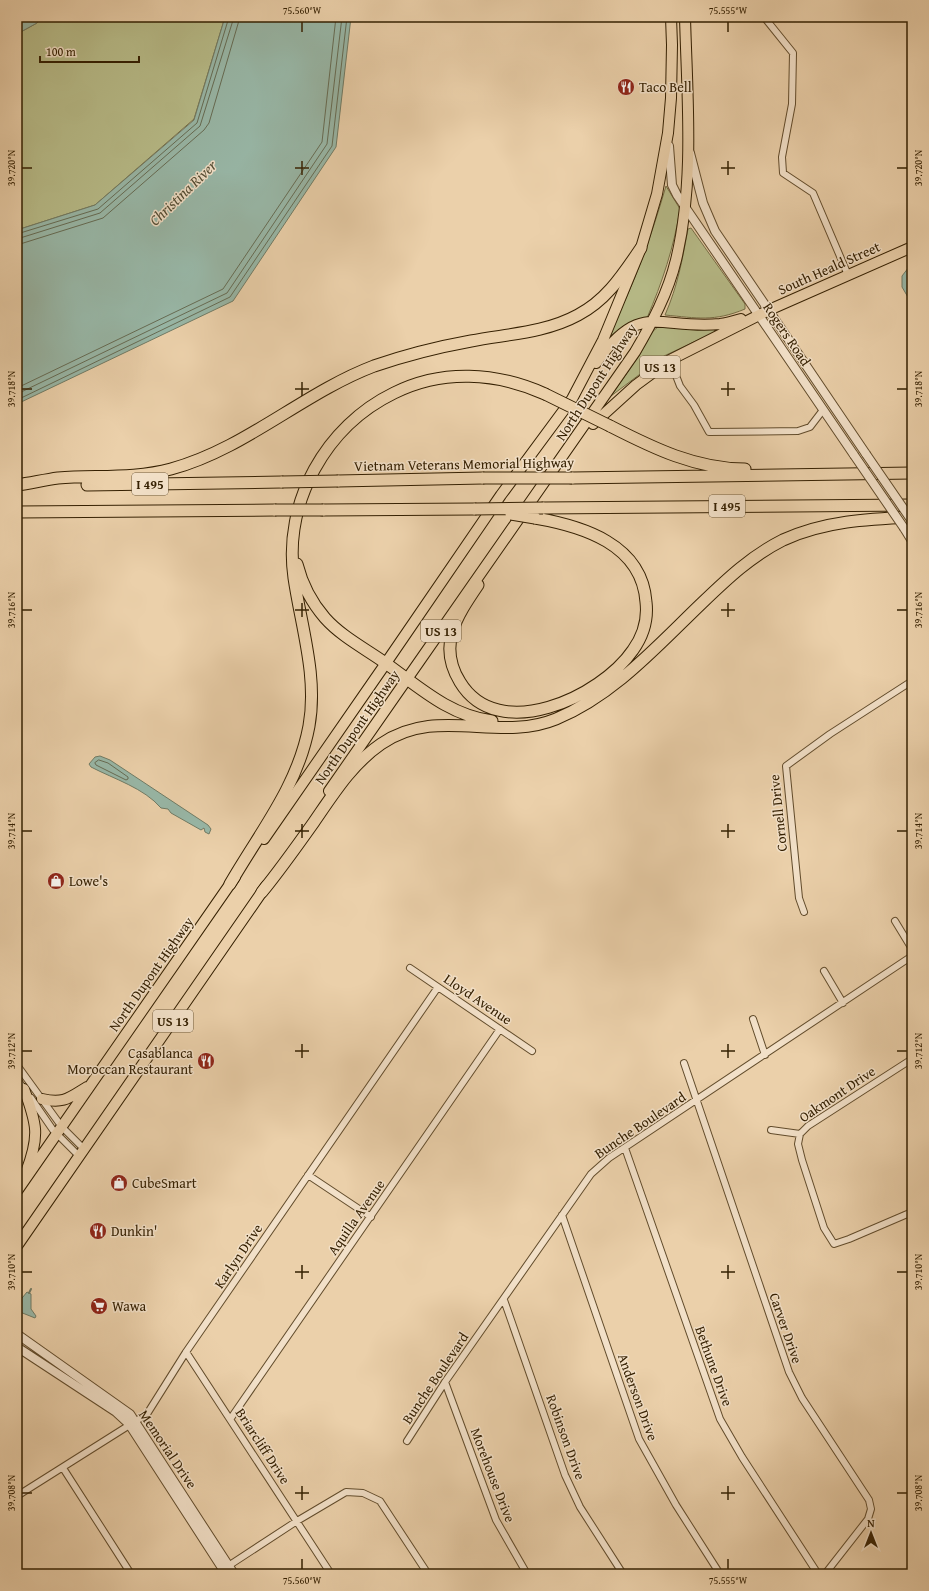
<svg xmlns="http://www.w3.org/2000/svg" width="929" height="1591" viewBox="0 0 929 1591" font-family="'Gentium Book Plus',serif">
  <rect width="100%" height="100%" fill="#ebd0aa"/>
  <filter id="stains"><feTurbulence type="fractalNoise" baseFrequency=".005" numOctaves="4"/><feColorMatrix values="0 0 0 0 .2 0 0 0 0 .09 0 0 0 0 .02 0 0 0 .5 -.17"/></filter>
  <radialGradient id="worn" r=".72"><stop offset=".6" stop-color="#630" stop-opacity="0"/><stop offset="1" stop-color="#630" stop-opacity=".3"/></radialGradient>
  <!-- green -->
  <path fill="#b7bb88" stroke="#766e45" d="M43,17H225L194,119L95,205L17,230V34L37,23Z
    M666,186L680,209C674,247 662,283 647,318C632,320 622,327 611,336L609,333C634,286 651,237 666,186Z
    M691,228L745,304V309C714,322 697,318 665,315C678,285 682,261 688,229Z
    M659,326L714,328L715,332L664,356L611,396L640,354L652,332Z"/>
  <!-- water -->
  <path fill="#98b7a7" stroke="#707b65" d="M28,17H43L37,23L17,34V23Z
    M225,17H351L336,147L233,301L17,404V230L95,205L194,120Z
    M912,263V304L902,287V276Z
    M100,756L110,760L208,825L211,829L209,834L205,832L204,828L201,830L171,813L168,809L161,808C144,788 114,779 91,767L89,764L95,757Z
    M27,1292L31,1294V1309L36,1316L35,1318L20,1312L18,1309V1303Z"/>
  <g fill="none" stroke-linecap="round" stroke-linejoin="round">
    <!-- shore -->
    <path stroke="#666c54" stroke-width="1" d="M17,234L98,209L197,123L229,17
      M17,239L100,213L200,126L234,17
      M17,245L103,218L204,130L209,123L240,17
      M17,388L223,289L322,142L336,17
      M17,394L227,293L327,144L342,17
      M17,400L230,297L332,146L347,17
      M99,760L108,763L128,777V779L126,780L96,765L95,763Z"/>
    <!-- stream -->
    <path stroke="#707b65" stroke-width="2" d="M29,1293L31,1289"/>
    <!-- minor casing -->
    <g stroke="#624c2c" stroke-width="8">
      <path id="minor" d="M764,17L793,53L792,104L782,157L783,173L813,193L848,275
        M670,360L680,386L694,405L709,432L798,431L810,427L823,410
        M804,912L799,898L786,766L830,734L912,681
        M895,921L912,949
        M410,968L532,1051
        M824,971L843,1003
        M753,1019L765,1055
        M684,1063L789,1372L802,1398L869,1500L871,1509L868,1519L825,1574
        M17,1065L62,1127L84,1149
        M17,1079L25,1091
        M31,1098L53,1130L79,1156
        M771,1130L800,1134L808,1126L912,1059
        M800,1134L798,1144L802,1160L824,1228L834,1244L849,1239L912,1212
        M625,1148L720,1419L742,1457L818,1574
        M308,1175L371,1217
        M562,1215L639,1439L676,1505L720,1574
        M504,1300L565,1475L580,1507L623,1574
        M186,1352L331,1574
        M445,1382L496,1520L527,1574
        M231,1418L500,1029
        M407,1441L445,1382L591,1174L609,1158L912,956
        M63,1468L131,1574
        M17,1496L147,1414L186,1352L438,987
        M216,1574L297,1521L346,1492L363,1493L380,1501L428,1574"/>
    </g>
    <!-- tertiary casing -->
    <g stroke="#624c2c" stroke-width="10">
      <path id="tertiary" d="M669,146L672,185L677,195L854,455
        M690,153L703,203L715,231L866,454
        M904,528L912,541
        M17,1334L130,1414L234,1574
        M17,1347L116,1412L129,1424L226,1574"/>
    </g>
    <!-- primary casing -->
    <g stroke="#352002" stroke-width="12">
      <path id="primary" d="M596,363C641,299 658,330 720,324C727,323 734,321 741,319
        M593,424L636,385L670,360L769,310L912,247
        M386,663L501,495L572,399L603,340L641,248L657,194L668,133L671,98L672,45L671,17
        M407,679L635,352C652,323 668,293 676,260C695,181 687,97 685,17"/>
    </g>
    <!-- trunk casing -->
    <g stroke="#352002" stroke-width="12">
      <path id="trunk" d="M329,791L407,679
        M264,839L386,663
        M24,1089C37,1124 40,1136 26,1172
        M42,1099C64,1104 69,1098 87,1087
        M17,1191L235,877
        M17,1246L266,886"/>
    </g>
    <!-- motorway casing -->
    <g stroke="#352002" stroke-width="13">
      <path id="motorway" d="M610,426C653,448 696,469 745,469
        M572,478L912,473
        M338,481L483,478
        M17,485C31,483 44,480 58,478C96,475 134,479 171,469C245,449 303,393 374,366C406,355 438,347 471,341C507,334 545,333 578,315C607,300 623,274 641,248
        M87,485L282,482
        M543,508L912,505
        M323,510L475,509
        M17,512L275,510
        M297,564C302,584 312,603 325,618C341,636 364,648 384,662C418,686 448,715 492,721
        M475,583L478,585C457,616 437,645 460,682C498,745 601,697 633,650C643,636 648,619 646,602C642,544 582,526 535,518
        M230,884C260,832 298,786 309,726C318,677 301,626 294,578C283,502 326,426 394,393C442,369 496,372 545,394
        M262,892C280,870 297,846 314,822C334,793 352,764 381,744C437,705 498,743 556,719C614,695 657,646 702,603C727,579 751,556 783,540C824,521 868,519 912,517"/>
    </g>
    <!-- minor -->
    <use href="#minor" stroke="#f2e0c8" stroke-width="6"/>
    <!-- tertiary -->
    <use href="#tertiary" stroke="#f2e0c8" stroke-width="8"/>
    <!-- primary -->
    <use href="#primary" stroke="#ebd0aa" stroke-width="10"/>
    <!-- trunk -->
    <use href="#trunk" stroke="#ebd0aa" stroke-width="10"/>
    <!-- motorway -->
    <use href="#motorway" stroke="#ebd0aa" stroke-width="11"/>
    <!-- tertiary-bridge casing -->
    <g stroke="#624c2c" stroke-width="10" stroke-linecap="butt">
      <path id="tertiary-bridge" d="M866,454L912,521
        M854,455L904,528"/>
    </g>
    <!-- motorway-bridge casing -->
    <g stroke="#352002" stroke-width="13" stroke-linecap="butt">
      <path id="motorway-bridge" d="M545,394L610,426
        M483,478H572
        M282,482L338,481
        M475,509L543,508
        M275,510H323
        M511,514L535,518"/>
    </g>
    <!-- tertiary-bridge -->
    <use href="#tertiary-bridge" stroke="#f2e0c8" stroke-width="8"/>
    <!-- motorway-bridge -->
    <use href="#motorway-bridge" stroke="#ebd0aa" stroke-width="11"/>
  </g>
  <!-- ticks -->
  <path fill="none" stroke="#352002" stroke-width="1.5" d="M302,22V32M728,22V32M302,161V175M728,161V175M22,168H32M295,168H309M721,168H735M897,168H907M302,382V396M728,382V396M22,389H32M295,389H309M721,389H735M897,389H907M302,603V617M728,603V617M22,610H32M295,610H309M721,610H735M897,610H907M302,824V838M728,824V838M22,831H32M295,831H309M721,831H735M897,831H907M302,1044V1058M728,1044V1058M22,1051H32M295,1051H309M721,1051H735M897,1051H907M302,1265V1279M728,1265V1279M22,1272H32M295,1272H309M721,1272H735M897,1272H907M302,1486V1500M728,1486V1500M22,1493H32M295,1493H309M721,1493H735M897,1493H907M302,1559V1569M728,1559V1569"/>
  <!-- icons -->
  <defs>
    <g id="restaurant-disc" transform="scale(0.9)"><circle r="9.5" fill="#8f2418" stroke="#f2e0c8"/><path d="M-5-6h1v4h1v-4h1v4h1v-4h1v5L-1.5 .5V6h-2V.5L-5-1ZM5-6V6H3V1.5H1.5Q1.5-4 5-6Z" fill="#fff"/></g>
    <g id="shop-disc" transform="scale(0.9)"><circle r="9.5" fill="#8f2418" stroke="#f2e0c8"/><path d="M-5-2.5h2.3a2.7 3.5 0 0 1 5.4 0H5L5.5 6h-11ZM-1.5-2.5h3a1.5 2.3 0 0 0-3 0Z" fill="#fff"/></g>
    <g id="supermarket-disc" transform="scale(0.9)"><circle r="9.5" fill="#8f2418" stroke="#f2e0c8"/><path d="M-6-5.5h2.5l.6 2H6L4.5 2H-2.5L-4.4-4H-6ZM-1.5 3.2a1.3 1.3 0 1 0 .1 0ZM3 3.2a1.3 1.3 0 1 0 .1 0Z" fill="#fff"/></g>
  </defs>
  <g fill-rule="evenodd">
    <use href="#restaurant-disc" x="626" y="87"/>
    <use href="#shop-disc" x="56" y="881"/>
    <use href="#restaurant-disc" x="206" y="1061"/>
    <use href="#shop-disc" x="119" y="1183"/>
    <use href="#restaurant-disc" x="98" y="1231"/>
    <use href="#supermarket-disc" x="99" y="1306"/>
  </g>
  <g text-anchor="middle" stroke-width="3" stroke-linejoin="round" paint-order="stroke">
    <!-- shield labels -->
    <g fill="#f2e0c8" stroke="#6e5a3d" stroke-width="1">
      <rect x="640" y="356" width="40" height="22" rx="3"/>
      <rect x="132" y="473" width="36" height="22" rx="3"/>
      <rect x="709" y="495" width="36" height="22" rx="3"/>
      <rect x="421" y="620" width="40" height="22" rx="3"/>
      <rect x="153" y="1010" width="40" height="22" rx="3"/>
    </g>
    <g font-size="13" font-weight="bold" fill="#352002">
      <text x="660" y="372">US 13</text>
      <text x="150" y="489">I 495</text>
      <text x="727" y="511">I 495</text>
      <text x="441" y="636">US 13</text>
      <text x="173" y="1026">US 13</text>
    </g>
    <!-- poi labels -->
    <g font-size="14" fill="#352002" stroke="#f2e0c8" text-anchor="start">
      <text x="639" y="92">Taco Bell</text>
      <text x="69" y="886">Lowe's</text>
      <text x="193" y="1058" text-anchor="end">Casablanca<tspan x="193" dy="16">Moroccan Restaurant</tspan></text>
      <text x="132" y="1188">CubeSmart</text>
      <text x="111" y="1236">Dunkin'</text>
      <text x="112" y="1311">Wawa</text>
    </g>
    <!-- street labels -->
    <g font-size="14" fill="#352002" stroke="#f2e0c8">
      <text transform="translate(829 268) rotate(-24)" y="5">South Heald Street</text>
      <text transform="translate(787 334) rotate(56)" y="5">Rogers Road</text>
      <text transform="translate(596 382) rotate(-57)" y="5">North Dupont Highway</text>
      <text transform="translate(464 464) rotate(-1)" y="5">Vietnam Veterans Memorial Highway</text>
      <text transform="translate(357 727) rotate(-55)" y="5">North Dupont Highway</text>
      <text transform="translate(778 813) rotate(-96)" y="5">Cornell Drive</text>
      <text transform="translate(151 974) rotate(-55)" y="5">North Dupont Highway</text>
      <text transform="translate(478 999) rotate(34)" y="5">Lloyd Avenue</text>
      <text transform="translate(837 1094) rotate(-34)" y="5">Oakmont Drive</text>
      <text transform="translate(640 1125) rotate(-34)" y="5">Bunche Boulevard</text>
      <text transform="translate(356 1217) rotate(-55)" y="5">Aquilla Avenue</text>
      <text transform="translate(238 1256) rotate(-56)" y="5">Karlyn Drive</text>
      <text transform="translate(786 1328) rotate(71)" y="5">Carver Drive</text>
      <text transform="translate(714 1366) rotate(70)" y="5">Bethune Drive</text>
      <text transform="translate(435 1378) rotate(-56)" y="5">Bunche Boulevard</text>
      <text transform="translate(638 1397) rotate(70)" y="5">Anderson Drive</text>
      <text transform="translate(566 1437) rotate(70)" y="5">Robinson Drive</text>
      <text transform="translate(263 1446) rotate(57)" y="5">Briarcliff Drive</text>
      <text transform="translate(168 1449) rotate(56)" y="5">Memorial Drive</text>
      <text transform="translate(493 1475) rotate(69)" y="5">Morehouse Drive</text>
    </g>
    <!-- water labels -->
    <g font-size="15" font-style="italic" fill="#534d34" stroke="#f2e0c8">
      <text transform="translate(183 193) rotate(-44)" y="5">Christina River</text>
    </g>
  </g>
  <!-- margin -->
  <rect width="929" height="1591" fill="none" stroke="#ebd0aa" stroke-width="44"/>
  <!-- north arrow -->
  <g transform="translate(871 1533)" stroke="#f2e0c8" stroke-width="3" paint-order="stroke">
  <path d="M0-3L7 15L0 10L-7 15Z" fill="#352002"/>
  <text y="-6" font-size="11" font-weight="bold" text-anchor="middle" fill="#352002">N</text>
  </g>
  <!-- scale -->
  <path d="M40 56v6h99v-6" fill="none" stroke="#352002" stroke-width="2"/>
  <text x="46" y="56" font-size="12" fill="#352002" stroke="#f2e0c8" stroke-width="3" paint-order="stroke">100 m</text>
  <rect x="22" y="22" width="885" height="1547" fill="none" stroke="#352002" stroke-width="1.5"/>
  <g font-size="10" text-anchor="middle" fill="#352002">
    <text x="302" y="14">75.560°W</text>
    <text x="728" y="14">75.555°W</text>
    <text transform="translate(11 168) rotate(-90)" y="4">39.720°N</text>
    <text transform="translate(918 168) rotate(-90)" y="4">39.720°N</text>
    <text transform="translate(11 389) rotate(-90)" y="4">39.718°N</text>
    <text transform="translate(918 389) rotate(-90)" y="4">39.718°N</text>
    <text transform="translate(11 610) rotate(-90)" y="4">39.716°N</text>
    <text transform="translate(918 610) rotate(-90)" y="4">39.716°N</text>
    <text transform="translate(11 831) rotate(-90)" y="4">39.714°N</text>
    <text transform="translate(918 831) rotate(-90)" y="4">39.714°N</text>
    <text transform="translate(11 1051) rotate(-90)" y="4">39.712°N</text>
    <text transform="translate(918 1051) rotate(-90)" y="4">39.712°N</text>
    <text transform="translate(11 1272) rotate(-90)" y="4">39.710°N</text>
    <text transform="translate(918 1272) rotate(-90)" y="4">39.710°N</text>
    <text transform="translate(11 1493) rotate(-90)" y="4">39.708°N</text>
    <text transform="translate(918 1493) rotate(-90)" y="4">39.708°N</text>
    <text x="302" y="1584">75.560°W</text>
    <text x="728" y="1584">75.555°W</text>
  </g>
  <rect width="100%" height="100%" filter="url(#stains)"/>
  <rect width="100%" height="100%" fill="url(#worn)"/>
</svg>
